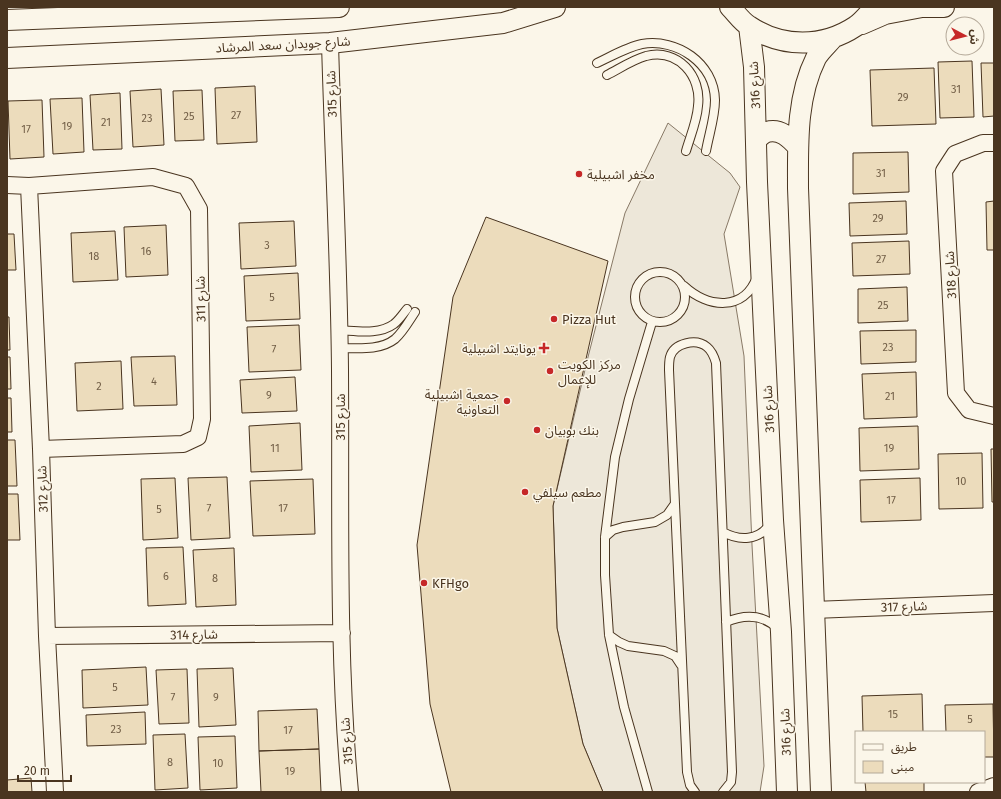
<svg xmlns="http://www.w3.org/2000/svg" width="1001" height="799" viewBox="0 0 1001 799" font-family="'Fira Sans','Noto Sans Arabic',sans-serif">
  <rect width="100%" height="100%" fill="#fbf6e9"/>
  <!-- parking -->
  <path fill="#ede7d9" stroke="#887966" d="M668,123L730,173L740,187L724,234L744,356L752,545L764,766L760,792H603L583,744L557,628L553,506L588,357L625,213Z"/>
  <!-- building -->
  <path fill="#ecdcbc" stroke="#4a3520" d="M972,61L974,117L940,118L938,62Z
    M981,63H994V116L983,117Z
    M934,68L936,124L872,126L870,70Z
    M255,86L257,142L217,144L215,88Z
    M161,89L164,145L133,147L130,91Z
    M202,90L204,140L175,141L173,91Z
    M120,93L122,149L93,150L90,95Z
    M82,98L84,152L53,154L50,99Z
    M42,100L44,157L10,159L8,101Z
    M908,152L909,192L853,194V153Z
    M906,201L907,234L850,236L849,203Z
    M994,201V250H987L986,202Z
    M486,217L608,261L553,506L557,628L583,744L603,792H451L430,704L417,545L453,297Z
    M294,221L296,266L241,269L239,223Z
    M166,225L168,275L126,277L124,227Z
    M115,231L118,280L73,282L71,233Z
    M7,234H14L16,270H7Z
    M909,241L910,274L853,276L852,243Z
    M298,273L300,319L246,321L244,276Z
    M907,287L908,321L858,323V289Z
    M7,317H9L10,350H7Z
    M299,325L301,370L249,372L247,327Z
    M916,330V362L861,364L860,331Z
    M175,356L177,405L134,406L131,357Z
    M7,357H10L11,389H7Z
    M121,361L123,409L77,411L75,363Z
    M916,372L917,417L864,419L862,374Z
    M295,377L297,411L242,413L240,380Z
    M7,398H11L12,432H7Z
    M300,423L302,470L251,472L249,426Z
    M918,426L919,469L860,471L859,428Z
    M7,440H15L17,486H7Z
    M991,449H994V502H992Z
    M982,453L983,508L939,509L938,454Z
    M227,477L230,538L191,540L188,478Z
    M175,478L178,538L143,540L141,479Z
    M920,478L921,520L861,522L860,480Z
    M313,479L315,534L253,536L250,481Z
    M7,494H18L20,540H7Z
    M183,547L186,604L148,606L146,548Z
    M234,548L236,605L196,607L193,550Z
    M146,667L148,705L83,708L82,670Z
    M233,668L236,725L199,727L197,669Z
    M187,669L189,723L159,724L156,670Z
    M922,694L923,732H863L862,696Z
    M993,704L994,757H984V732H946L945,705Z
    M317,709L319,749L259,751L258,711Z
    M145,712L146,744L87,746L86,715Z
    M185,734L188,788L155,790L153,735Z
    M235,736L237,788L200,790L198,737Z
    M319,749L321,792H261L259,751Z
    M31,778L32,792H7V780Z
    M865,782H924V792H866Z"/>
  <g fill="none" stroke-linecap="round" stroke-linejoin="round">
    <!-- service casing -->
    <g stroke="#4a3520" stroke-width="10">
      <path id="service" d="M597,63C612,56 627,47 642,44C677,38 714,63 715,100C715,117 709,134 706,151
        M607,75C619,69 632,60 646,56C678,48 702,76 698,106C697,121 690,137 686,151
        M635 297a25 25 0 1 1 50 0a25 25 0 1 1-50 0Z
        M684,286C708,308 744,312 757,277
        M339,330C358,331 379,335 394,324C399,320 403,314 407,309
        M340,348C357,348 380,351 395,339C403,332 409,321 415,312
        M723,532C739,541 759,541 770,524
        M605,537L613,530L623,527L655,522L667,515L674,505
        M726,622C745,614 763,614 778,629
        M609,635L619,642L628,646L664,651L675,656L681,665
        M648,792L624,707L609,635L605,575V537L615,457L629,399L652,322
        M695,792L690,785L687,772L669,370C669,366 669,361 670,357C674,343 696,338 707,347C712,351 714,356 716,363L732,772L731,782L723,792"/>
    </g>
    <!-- minor casing -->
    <g stroke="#4a3520" stroke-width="18">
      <path id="minor" d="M330,43C333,152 339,261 340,370C341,511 337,652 350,792
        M994,143H983L955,154L944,171L956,393L969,410L994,416
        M7,185L29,186L153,177L186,186L199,209L202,419L198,437L183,444L41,449
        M29,186L41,449L47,636L55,792
        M813,610L994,603
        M47,636L342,633
        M978,792L994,786"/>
    </g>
    <!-- tertiary casing -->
    <g stroke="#4a3520" stroke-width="22">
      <path id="tertiary" d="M730,7C736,13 742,22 749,26C782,48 823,48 856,26C863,21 869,13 875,7
        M7,20L339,7
        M862,24L885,14L922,7H944
        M749,26L754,67L757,182L773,520L781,632L787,792
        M7,58L330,43L503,23L555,7
        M756,140C759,137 763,133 767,132C780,128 790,138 798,147
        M821,792L798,188C798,145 796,98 816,58C820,51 827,45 832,39"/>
    </g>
    <!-- service -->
    <use href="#service" stroke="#fbf6e9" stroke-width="8"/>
    <!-- minor -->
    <use href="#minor" stroke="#fbf6e9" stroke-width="16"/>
    <!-- tertiary -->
    <use href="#tertiary" stroke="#fbf6e9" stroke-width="20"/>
  </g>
  <!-- markers -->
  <g fill="#c62828" stroke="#fbf6e9" stroke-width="1.5">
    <circle cx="579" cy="174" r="4"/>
    <circle cx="554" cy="319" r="4"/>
    <path d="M542 342h4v4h4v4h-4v4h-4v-4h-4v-4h4z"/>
    <circle cx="550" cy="371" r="4"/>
    <circle cx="507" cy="401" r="4"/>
    <circle cx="537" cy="430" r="4"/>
    <circle cx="525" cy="492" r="4"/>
    <circle cx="424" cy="583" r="4"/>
  </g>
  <g text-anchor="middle" stroke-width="3" stroke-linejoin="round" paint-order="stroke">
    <!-- number labels -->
    <g font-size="11" fill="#725f47">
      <text x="956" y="93">31</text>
      <text x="903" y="101">29</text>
      <text x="236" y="119">27</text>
      <text x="189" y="120">25</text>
      <text x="147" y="122">23</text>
      <text x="106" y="126">21</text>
      <text x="67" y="130">19</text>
      <text x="26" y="133">17</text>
      <text x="881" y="177">31</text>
      <text x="878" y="222">29</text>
      <text x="267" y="249">3</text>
      <text x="146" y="255">16</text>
      <text x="94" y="260">18</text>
      <text x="881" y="263">27</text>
      <text x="272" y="301">5</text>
      <text x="883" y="309">25</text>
      <text x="888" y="351">23</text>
      <text x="274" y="353">7</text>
      <text x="154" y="385">4</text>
      <text x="99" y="390">2</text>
      <text x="269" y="399">9</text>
      <text x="890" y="400">21</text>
      <text x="275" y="452">11</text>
      <text x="889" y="452">19</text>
      <text x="961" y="485">10</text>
      <text x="891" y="504">17</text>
      <text x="209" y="512">7</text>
      <text x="283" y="512">17</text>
      <text x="159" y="513">5</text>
      <text x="166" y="580">6</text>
      <text x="215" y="582">8</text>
      <text x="115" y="691">5</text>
      <text x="173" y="701">7</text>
      <text x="216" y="701">9</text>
      <text x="893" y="718">15</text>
      <text x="970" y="723">5</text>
      <text x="116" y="733">23</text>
      <text x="288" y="734">17</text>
      <text x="170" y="766">8</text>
      <text x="218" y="767">10</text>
      <text x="290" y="775">19</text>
    </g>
    <!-- street labels -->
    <g font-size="13" fill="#4a3520" stroke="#fbf6e9">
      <text transform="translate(283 44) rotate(-3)" y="5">شارع جويدان سعد المرشاد</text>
      <text transform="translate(754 85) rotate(-93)" y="5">شارع 316</text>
      <text transform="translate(331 94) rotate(-92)" y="5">شارع 315</text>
      <text transform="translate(950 275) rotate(-93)" y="5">شارع 318</text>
      <text transform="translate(200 299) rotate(-91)" y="5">شارع 311</text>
      <text transform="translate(768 409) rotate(-93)" y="5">شارع 316</text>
      <text transform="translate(340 417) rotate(-90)" y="5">شارع 315</text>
      <text transform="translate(42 489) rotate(-92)" y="5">شارع 312</text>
      <text transform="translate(904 606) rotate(-2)" y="5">شارع 317</text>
      <text transform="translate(194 634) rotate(-1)" y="5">شارع 314</text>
      <text transform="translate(785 732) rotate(-92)" y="5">شارع 316</text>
      <text transform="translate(346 741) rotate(-94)" y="5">شارع 315</text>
    </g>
    <!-- poi labels -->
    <g font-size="13" fill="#4a3520" stroke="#fbf6e9" text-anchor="start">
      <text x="587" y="179">مخفر اشبيلية</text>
      <text x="562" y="324">Pizza Hut</text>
      <text x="536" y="353" text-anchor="end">يونايتد اشبيلية</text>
      <text x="558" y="369">مركز الكويت<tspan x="558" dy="15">للإعمال</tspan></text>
      <text x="499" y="399" text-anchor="end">جمعية اشبيلية<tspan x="499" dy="15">التعاونية</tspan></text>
      <text x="545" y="435">بنك بوبيان</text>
      <text x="533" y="497">مطعم سيلفي</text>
      <text x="432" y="588">KFHgo</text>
    </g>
  </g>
  <!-- border -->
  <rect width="1001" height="799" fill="none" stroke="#4a3520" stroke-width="16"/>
  <!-- legend -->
  <rect x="855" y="731" width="130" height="52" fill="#fbf6e9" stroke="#b4a999"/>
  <rect x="863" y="744" width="20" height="6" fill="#fbf6e9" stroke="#b4a999"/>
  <text x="891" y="751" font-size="12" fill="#4a3520">طريق</text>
  <rect x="863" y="761" width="20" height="12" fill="#ecdcbc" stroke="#b4a999"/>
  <text x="891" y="771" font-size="12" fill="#4a3520">مبنى</text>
  <!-- north arrow -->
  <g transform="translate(965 36) rotate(97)"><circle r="19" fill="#fbf6e9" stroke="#b4a999"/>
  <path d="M0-3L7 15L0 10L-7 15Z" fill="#c62828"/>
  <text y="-6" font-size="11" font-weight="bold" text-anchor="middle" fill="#4a3520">ش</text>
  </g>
  <!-- scale -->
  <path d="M18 775v6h53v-6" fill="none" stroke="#4a3520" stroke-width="2"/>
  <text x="24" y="775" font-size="12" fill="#4a3520" stroke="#fbf6e9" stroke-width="3" paint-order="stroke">20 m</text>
</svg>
